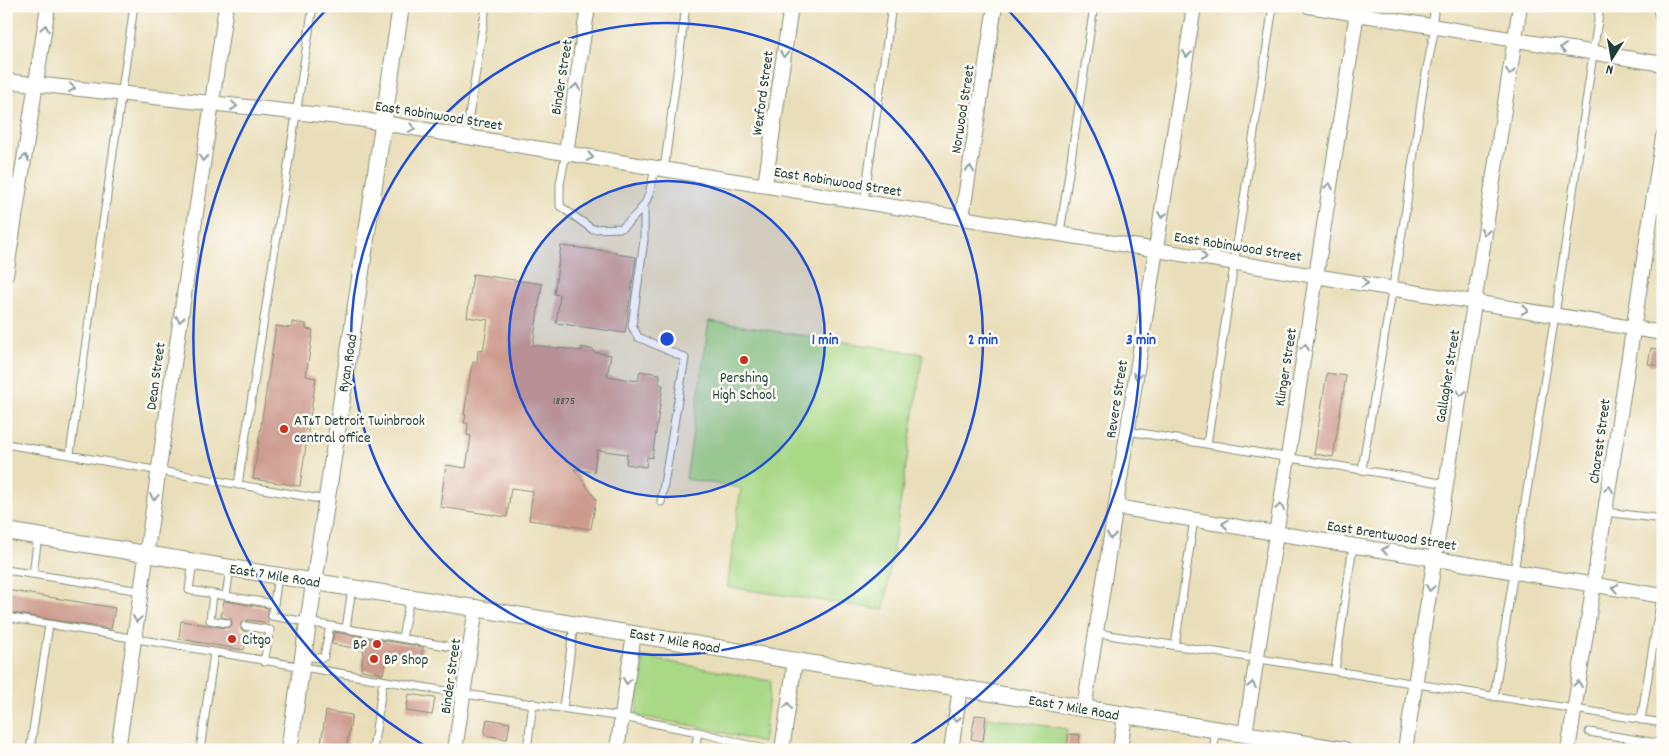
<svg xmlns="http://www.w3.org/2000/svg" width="1669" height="756" viewBox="0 0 1669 756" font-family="Dekko,sans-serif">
  <rect width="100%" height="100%" fill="#fdfcf7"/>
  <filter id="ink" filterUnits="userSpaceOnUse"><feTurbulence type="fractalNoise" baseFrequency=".02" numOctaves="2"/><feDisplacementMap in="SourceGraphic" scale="10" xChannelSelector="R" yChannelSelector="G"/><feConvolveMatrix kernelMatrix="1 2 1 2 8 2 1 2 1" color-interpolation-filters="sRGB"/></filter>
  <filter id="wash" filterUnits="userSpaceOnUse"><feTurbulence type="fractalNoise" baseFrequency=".0096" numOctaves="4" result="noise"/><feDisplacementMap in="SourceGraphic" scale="20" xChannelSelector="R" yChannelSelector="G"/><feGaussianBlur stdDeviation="1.12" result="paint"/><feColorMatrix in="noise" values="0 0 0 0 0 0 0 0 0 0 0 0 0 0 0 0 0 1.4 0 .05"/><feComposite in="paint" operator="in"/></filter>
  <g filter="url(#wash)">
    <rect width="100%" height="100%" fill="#eadeba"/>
    <!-- green -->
    <path fill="#a9d886" stroke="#648a5d" d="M709,321L923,354L884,610L727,587L741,488L686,479Z
      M644,657L771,681L763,743L701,727L636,716Z
      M987,717L1067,729L1064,750H982Z"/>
    <g id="blocks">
      <!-- building -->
      <path fill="#cd9a8d" d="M561,246L617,252L616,254L636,257L625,333L556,323L560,295L554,294Z
        M473,274L542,284L533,345L582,351V347L594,350L593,352L611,355L607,376L638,381L640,371L660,374L659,384L663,385L652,458L647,457L646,467L626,464L627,454L597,450L594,472L574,469L596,499L591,529L529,520L533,491L511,488L507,517L440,507L446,465L466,468L471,436L467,435L468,423H464L466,415H464L471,369L473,362H477L478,350L483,351L488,320L467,317Z
        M292,322L306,324V329L313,330L306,376L316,378L300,486L253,479L276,326L292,328Z
        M1651,348L1663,350V366L1648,364Z
        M1327,373L1346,376L1333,457L1314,454Z
        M6,590L115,608L111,629L6,612Z
        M224,601L268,608V623L249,620L241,623V630L247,632L244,650L179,639L181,621L226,628L231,627L232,623L231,619L221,617Z
        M334,632L423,647L421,659L387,653L383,674L361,670L364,650L332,644Z
        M409,694L435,698L432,715L406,711Z
        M326,711L352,715L346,750H320Z
        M975,715L986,716L983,741L971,739Z
        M487,719L510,723L507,739L484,735Z
        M1069,734L1080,735L1078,750H1067Z"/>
    </g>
  </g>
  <g filter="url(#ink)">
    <use href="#blocks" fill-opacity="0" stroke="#848e77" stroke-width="1"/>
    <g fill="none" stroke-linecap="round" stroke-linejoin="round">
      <!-- service casing -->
      <g stroke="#848e77" stroke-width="9">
        <path id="service" d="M1656,6L1663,30
          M1432,26L1435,6
          M466,136L486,6
          M566,153L560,184V206L592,229L622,228C648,205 648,202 655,168
          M664,170L686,6
          M864,201L892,6
          M644,207V240L632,326L638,337L685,358L661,502
          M1060,233L1094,6
          M1128,431L1447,484
          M6,444L326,500
          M1207,444L1273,6
          M70,454L134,6
          M1362,469L1406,209L1423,89L1435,27
          M238,485L313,6
          M1605,512L1663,519
          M193,562L189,590L226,596L230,568
          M6,570L141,591
          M33,574L38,536
          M213,594L210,620L227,623
          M226,596L274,604L278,576
          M274,604L272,616L470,650
          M6,617L464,694L622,717L698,732L768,750
          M245,626L270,630L264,662
          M346,629L352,588
          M1096,633L1663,723
          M402,638L410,597
          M1175,646L1194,519
          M303,656L320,658L324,657L330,626
          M1335,671L1353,545
          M1494,697L1555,315L1600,6
          M563,708L574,624
          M1641,720L1663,585
          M1589,732L1651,742L1650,750
          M1651,742L1663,743
          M30,750L49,625
          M200,750L214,653
          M373,750L383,681
          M527,750L533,703
          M695,750L698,732
          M1214,750L1215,730
          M1255,750L1257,736"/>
      </g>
      <!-- minor casing -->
      <g stroke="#848e77" stroke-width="16">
        <path id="minor" d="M1309,6L1663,64
          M6,81L358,119L1663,333
          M566,153L588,6
          M765,185L791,6
          M962,217L995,6
          M6,275L48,6
          M1116,507L1663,596
          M1084,709L1194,6
          M1245,734L1358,6
          M118,750L226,6
          M455,750L476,607
          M617,750L634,633
          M782,750L795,661
          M951,750L960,688
          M1120,750L1125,715
          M1405,750L1520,6
          M1568,750L1663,137"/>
      </g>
      <!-- tertiary casing -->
      <g stroke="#848e77" stroke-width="18">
        <path id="tertiary" d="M6,531L1125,715L1344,750
          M289,750L401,6"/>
      </g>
      <!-- service -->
      <use href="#service" stroke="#fff" stroke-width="7"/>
      <!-- minor -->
      <use href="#minor" stroke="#fff" stroke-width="14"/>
      <!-- tertiary -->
      <use href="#tertiary" stroke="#fff" stroke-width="16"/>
    </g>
    <!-- one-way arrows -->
    <defs><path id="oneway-chevron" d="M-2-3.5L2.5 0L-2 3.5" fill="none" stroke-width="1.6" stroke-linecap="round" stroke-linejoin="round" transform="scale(1.25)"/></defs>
    <g stroke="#8f9e9a">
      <use href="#oneway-chevron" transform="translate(45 28) rotate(-81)"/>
      <use href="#oneway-chevron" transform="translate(1563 48) rotate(-171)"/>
      <use href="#oneway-chevron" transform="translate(784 54) rotate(98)"/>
      <use href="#oneway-chevron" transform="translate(1187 54) rotate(99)"/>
      <use href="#oneway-chevron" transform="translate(1510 72) rotate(99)"/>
      <use href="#oneway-chevron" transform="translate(576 87) rotate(-81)"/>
      <use href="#oneway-chevron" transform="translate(72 88) rotate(6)"/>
      <use href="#oneway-chevron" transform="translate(234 106) rotate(6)"/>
      <use href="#oneway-chevron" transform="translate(412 128) rotate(9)"/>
      <use href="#oneway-chevron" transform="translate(590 157) rotate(10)"/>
      <use href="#oneway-chevron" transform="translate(25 158) rotate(-81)"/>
      <use href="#oneway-chevron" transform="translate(203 158) rotate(98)"/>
      <use href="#oneway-chevron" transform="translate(970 169) rotate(-81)"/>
      <use href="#oneway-chevron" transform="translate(1329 186) rotate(-81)"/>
      <use href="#oneway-chevron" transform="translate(1162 215) rotate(99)"/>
      <use href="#oneway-chevron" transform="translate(1485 232) rotate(99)"/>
      <use href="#oneway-chevron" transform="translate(1204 257) rotate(9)"/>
      <use href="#oneway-chevron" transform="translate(1365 283) rotate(9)"/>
      <use href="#oneway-chevron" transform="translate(1525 310) rotate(9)"/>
      <use href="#oneway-chevron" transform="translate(180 319) rotate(98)"/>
      <use href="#oneway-chevron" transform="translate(1305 347) rotate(-81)"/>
      <use href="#oneway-chevron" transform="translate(1137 376) rotate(99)"/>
      <use href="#oneway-chevron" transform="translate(1461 393) rotate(99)"/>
      <use href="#oneway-chevron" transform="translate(1609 489) rotate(-82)"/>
      <use href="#oneway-chevron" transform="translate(154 497) rotate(98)"/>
      <use href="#oneway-chevron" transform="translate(1280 507) rotate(-81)"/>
      <use href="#oneway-chevron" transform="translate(1225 524) rotate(-171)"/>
      <use href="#oneway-chevron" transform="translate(1111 536) rotate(99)"/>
      <use href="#oneway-chevron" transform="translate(1385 550) rotate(-171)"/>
      <use href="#oneway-chevron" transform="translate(1430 588) rotate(99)"/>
      <use href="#oneway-chevron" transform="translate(1615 588) rotate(-171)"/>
      <use href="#oneway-chevron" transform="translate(137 619) rotate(98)"/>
      <use href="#oneway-chevron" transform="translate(627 681) rotate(98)"/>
      <use href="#oneway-chevron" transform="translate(1578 684) rotate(-81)"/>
      <use href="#oneway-chevron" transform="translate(1252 685) rotate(-81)"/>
      <use href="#oneway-chevron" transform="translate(788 706) rotate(-82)"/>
      <use href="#oneway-chevron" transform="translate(956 719) rotate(98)"/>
    </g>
  </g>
  <!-- distance rings -->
  <circle cx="667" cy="339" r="158" fill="#1d4ed8" fill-opacity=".12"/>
  <g fill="none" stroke="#1d4ed8" stroke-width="2.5">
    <circle cx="667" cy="339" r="158"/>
    <circle cx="667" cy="339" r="316"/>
    <path d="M430 749A474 474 0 0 1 329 7M1005 7A474 474 0 0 1 904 749"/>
  </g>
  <!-- markers -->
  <g fill="#c8321e" stroke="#fdfcf7" stroke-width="2">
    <circle cx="744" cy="360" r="5"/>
    <circle cx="284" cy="429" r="5"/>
    <circle cx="232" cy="639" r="5"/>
    <circle cx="377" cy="644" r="5"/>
    <circle cx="374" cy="659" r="5"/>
  </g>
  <g text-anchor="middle" stroke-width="5" stroke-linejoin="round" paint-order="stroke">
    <!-- number labels -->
    <g font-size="12" fill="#4a544a">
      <text x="564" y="404">18875</text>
    </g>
    <!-- street labels -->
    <g font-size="15" fill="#1f3d34" stroke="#fdfcf7">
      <text transform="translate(561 77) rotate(-81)" y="5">Binder Street</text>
      <text transform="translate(762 93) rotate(-82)" y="5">Wexford Street</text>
      <text transform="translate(962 109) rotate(-81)" y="5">Norwood Street</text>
      <text transform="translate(439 115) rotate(9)" y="5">East Robinwood Street</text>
      <text transform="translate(838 181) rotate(9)" y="5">East Robinwood Street</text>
      <text transform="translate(1238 246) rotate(9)" y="5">East Robinwood Street</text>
      <text transform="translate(347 363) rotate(-81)" y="5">Ryan Road</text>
      <text transform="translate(1285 367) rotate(-81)" y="5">Klinger Street</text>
      <text transform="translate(155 376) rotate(-82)" y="5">Dean Street</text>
      <text transform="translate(1447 376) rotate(-81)" y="5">Gallagher Street</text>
      <text transform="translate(1116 399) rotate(-81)" y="5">Revere Street</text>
      <text transform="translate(1599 441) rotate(-82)" y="5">Charest Street</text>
      <text transform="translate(1392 535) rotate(9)" y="5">East Brentwood Street</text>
      <text transform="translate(275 575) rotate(9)" y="5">East 7 Mile Road</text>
      <text transform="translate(675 640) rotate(10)" y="5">East 7 Mile Road</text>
      <text transform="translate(450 676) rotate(-82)" y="5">Binder Street</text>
      <text transform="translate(1074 707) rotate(10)" y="5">East 7 Mile Road</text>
    </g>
    <!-- poi labels -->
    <g font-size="15" fill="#1f3d34" stroke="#fdfcf7" text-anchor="start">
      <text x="744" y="382" text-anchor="middle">Pershing<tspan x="744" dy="17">High School</tspan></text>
      <text x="294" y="425">AT&amp;T Detroit Twinbrook<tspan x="294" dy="17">central office</tspan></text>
      <text x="242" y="644">Citgo</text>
      <text x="367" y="649" text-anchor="end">BP</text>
      <text x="384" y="664">BP Shop</text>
    </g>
  </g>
  <circle cx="667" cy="339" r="8" fill="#1d4ed8" stroke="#fdfcf7" stroke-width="2.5"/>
  <g font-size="15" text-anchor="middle" font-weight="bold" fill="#1d4ed8" stroke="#fdfcf7" stroke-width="5" stroke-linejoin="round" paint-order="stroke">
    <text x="825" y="344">1 min</text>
    <text x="983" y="344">2 min</text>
    <text x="1141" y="344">3 min</text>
  </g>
  <!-- margin -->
  <rect width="1669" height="756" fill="none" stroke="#fdfcf7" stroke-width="25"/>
  <!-- north arrow -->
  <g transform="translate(1612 58) rotate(191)" stroke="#fdfcf7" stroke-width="4" paint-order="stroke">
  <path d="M0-4L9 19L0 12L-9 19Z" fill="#1f3d34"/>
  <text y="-8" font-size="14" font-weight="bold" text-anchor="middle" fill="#1f3d34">N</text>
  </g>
</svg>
